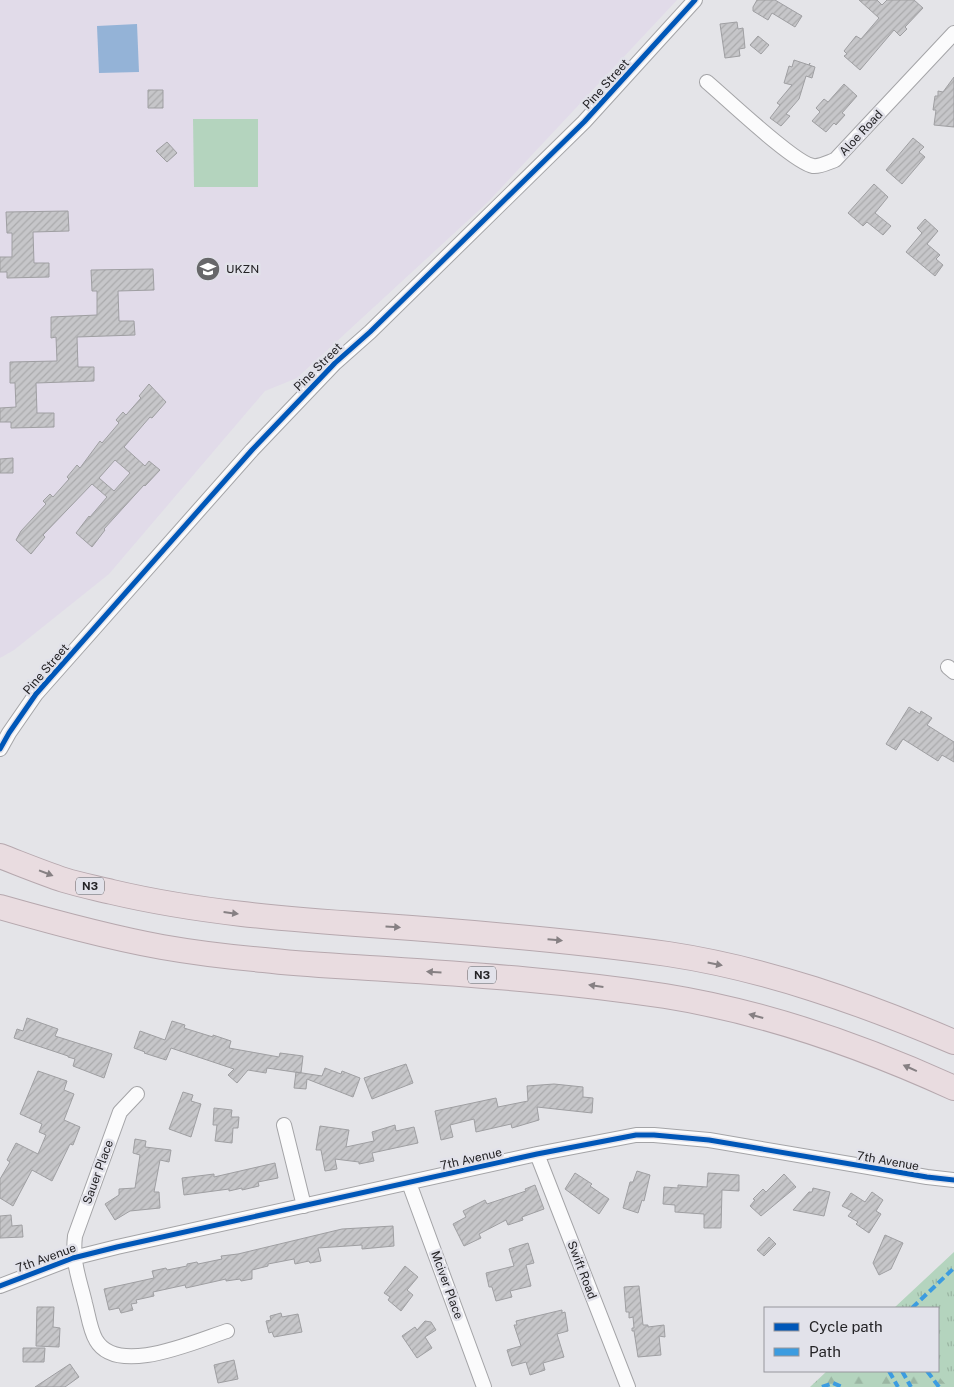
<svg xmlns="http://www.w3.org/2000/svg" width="954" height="1387" viewBox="0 0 954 1387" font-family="'Public Sans',sans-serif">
  <defs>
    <pattern id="grass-tufts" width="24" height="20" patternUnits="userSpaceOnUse" patternTransform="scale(1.25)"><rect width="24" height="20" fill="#b4d4be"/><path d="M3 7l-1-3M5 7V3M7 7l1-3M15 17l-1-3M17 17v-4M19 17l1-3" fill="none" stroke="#9bb6a3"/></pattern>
    <pattern id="forest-firs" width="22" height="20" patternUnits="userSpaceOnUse" patternTransform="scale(1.25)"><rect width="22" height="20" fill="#b4d4be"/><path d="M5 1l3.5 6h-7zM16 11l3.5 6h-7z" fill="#9bb6a3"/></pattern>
    <pattern id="building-hatch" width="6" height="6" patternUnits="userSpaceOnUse" patternTransform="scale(1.25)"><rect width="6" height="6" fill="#c6c6c9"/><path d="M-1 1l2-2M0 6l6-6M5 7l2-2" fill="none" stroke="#aaaaac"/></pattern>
  </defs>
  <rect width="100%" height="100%" fill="#e4e4e8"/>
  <!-- education -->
  <path fill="#e1dbe9" d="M0,0H677L488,202L297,378L265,391L109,574L14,650L0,658Z"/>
  <!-- grass -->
  <path fill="url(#grass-tufts)" d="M954,1252V1387H810L827,1371H938V1308H894Z"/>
  <!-- forest -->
  <path fill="url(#forest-firs)" d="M830,1371H934L948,1387H811Z"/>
  <!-- pitch -->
  <path fill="#b4d4be" d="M193,119H258V187H194Z"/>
  <!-- water -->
  <path fill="#94b3d7" d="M137,24L139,72L99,73L97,26Z"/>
  <!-- building -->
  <path fill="url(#building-hatch)" stroke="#9f9fa2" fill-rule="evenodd" d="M757,0H775L802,16L795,27L772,13L768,20L753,11V7Z
    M859,0H877L882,5L887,0H914L923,8L905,27L907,29L900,36L894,30L860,70L844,56L847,54L844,51L856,36L861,39L879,18Z
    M737,22L738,29L743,28L745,48L739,49L740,56L725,58L720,24Z
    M758,36L769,45L761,54L750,45Z
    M794,60L809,65L810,63L809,65L815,67L812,78L806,76L799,99L786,114L790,116L781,126L770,118L780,105L777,103L792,85L784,83L789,66L792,67Z
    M954,77V127L934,125L936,110H933L935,96H938V91L943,92Z
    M844,84L857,96L842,113L845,115L836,125L834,123L826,132L812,121L820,112L816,108L824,99L828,102Z
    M148,90H163V108H148Z
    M913,138L924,147L919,152L925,157L902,184L886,170Z
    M167,142L177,153L167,162L156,151Z
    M874,184L888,197L875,213L891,226L883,235L867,222L863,226L848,213Z
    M68,211L69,231L33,232L34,263H49V277L7,278V272H0V257H12V233H7L6,212Z
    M925,219L938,231L927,244L940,255L936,259L943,265L935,276L906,252L922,233L917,228Z
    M153,269L154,290L118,291L119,321H134L135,335L77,337L78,367H94V381L36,383L37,413H54V427L11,428V422H0V408L16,407L15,383H10V362L57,361L56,337L51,338V317L97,315V291H92L91,270Z
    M149,384L166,402L152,418L150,417L124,447L145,466L149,461L160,470L145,486L144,485L104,529L105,530L92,547L76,533L89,516L90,517L107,497L92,484L43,535L45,537L31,554L16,540L21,531L46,504L43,501L50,494L53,497L69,479L67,477L77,465L80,468L100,441L102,443L119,423L116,420L123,412L126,415L141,398L139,396ZM115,460L130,473L114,491L99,478Z
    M13,458V473H0V459Z
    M909,707L920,714L921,711L932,718L927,725L954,742V762L942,755L938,761L903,739L896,750L886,744Z
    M27,1018L58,1029L55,1036L112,1054L104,1078L73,1066L75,1059L68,1057V1056L14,1038L17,1029L23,1031Z
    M172,1021L185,1025L184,1028L213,1037V1035L231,1041L229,1048L279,1057L280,1053L303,1056L301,1073L267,1068L266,1073L248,1070L237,1083L228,1075L234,1069L171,1048L166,1060L144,1053L145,1052L134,1048L140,1031L165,1040Z
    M406,1064L413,1083L372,1099L364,1078Z
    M325,1068L341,1074L342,1071L360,1078L353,1097L307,1079L306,1089L294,1088L296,1072L322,1076Z
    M38,1071L67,1081L64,1090L74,1094L64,1120L80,1127L73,1145L70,1144L52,1181L32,1170L13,1206L0,1198V1179L10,1162L7,1160L16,1143L38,1154L46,1135L39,1132L42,1124L20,1114Z
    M554,1084L583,1087V1097L593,1098L592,1113L537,1107L539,1120L512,1128L511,1124L476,1132L474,1119L450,1125L453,1137L441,1140L435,1111L496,1098L498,1107L528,1101L527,1086Z
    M183,1092L193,1095L191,1101L201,1104L191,1137L169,1129Z
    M214,1108L232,1110L231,1117H239L238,1128H233L232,1143L215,1141L217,1125H213Z
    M395,1125L396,1131L414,1127L418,1143L372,1153L374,1161L359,1164V1162L335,1159L337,1169L325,1171L321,1150H316L320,1126L349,1130L346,1147L374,1141L372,1132Z
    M135,1139L146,1141L145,1147L171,1150L169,1162L160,1160L154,1192H159L160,1208L130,1211L115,1220L105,1204L119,1195V1189L135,1188L140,1155L133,1153Z
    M275,1163L278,1178L258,1182L259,1186L242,1190V1188L229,1191V1189L184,1195L182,1178L214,1174V1177Z
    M637,1171L650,1175L644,1201L642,1200L638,1213L623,1208L630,1182H633Z
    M575,1173L592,1184L590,1186L609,1199L599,1214L565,1189Z
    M708,1173L739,1175V1191L722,1190L721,1228H704V1214L675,1212V1205L663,1204L664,1187L678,1188V1185L707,1187Z
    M784,1174L796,1187L761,1216L750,1206L755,1200L753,1199L763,1189L766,1192Z
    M535,1185L544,1209L522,1217L523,1220L508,1225L506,1220L479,1234L481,1238L464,1246L453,1224L466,1217L463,1211L485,1200L487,1204L526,1191L525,1189Z
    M813,1188L830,1192L824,1216L793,1210L809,1192H812Z
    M872,1192L883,1200L876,1211L881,1214L869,1233L856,1224L858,1222L848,1216L852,1211L842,1206L851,1193L865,1202Z
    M11,1215L12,1226L22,1225L23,1237L0,1238V1216Z
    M393,1226L394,1246L362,1249V1245L318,1248L321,1261L310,1263L309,1261L295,1264L294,1259L268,1264V1266L252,1270V1279L241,1281L240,1279L226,1281V1279L186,1288L185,1285L153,1292L154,1296L136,1300L137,1303L131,1304L133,1310L121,1313L119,1308L109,1310L104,1289L154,1278L152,1271L166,1268L167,1270L187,1266V1264L197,1262L198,1264L222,1259L221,1256L238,1254L342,1229Z
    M885,1235L903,1243L891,1269L879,1275L873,1263Z
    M769,1237L776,1244L764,1256L757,1250Z
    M528,1243L534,1263L526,1265L531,1286L510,1291L512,1297L496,1301L492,1287H489L486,1273L514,1266L509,1249Z
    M405,1266L418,1277L407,1290L413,1295L401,1311L388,1300L390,1297L384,1293Z
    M639,1286L643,1325H648V1327L664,1325L665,1337L659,1336L661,1355L638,1357L634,1331H632V1328H634L633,1317L629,1318V1312H626L624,1287Z
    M37,1307H54L53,1327L60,1328L59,1347L36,1346Z
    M562,1310V1313L565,1312L568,1331L557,1334L564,1357L543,1363L545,1370L530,1375L526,1362L512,1366L507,1350L521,1346L514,1325H517L516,1321Z
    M281,1313L282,1317L298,1314L302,1332L274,1337L272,1332L269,1333L266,1321L271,1320L270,1316Z
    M425,1321L431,1322L436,1330L425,1337L432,1348L417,1358L402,1336L415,1327L417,1330Z
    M23,1348H45L44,1362H23Z
    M234,1360L238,1379L218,1383L214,1365Z
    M70,1364L79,1377L65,1387H35Z"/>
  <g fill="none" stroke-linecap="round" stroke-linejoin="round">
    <!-- minor casing -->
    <g stroke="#a4a4a7" stroke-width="16">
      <path id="minor" d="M707,82C726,98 794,163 813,166C820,167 829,162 835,160L954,33
        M948,667L954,672
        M0,749L9,733L36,694L252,450L335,363L370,332L584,122L695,0
        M137,1094L120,1112L75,1236C72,1262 79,1278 85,1303C88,1314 90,1330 96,1340C117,1377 196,1341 227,1331
        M284,1125L304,1206
        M537,1154L628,1387
        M409,1183L484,1387
        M0,1286L73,1258L117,1247L537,1154L636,1135H654L709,1140L927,1177L954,1180"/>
    </g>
    <!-- motorway casing -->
    <g stroke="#b6a8ae" stroke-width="26">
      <path id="motorway" d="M0,856C21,864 43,873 64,880C80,885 96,888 112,892C197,912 283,919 370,925C470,932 569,940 668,954C767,969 862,1003 954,1042
        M0,907C53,922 107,937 162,947C196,953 230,957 264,960C305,965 346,966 386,969C480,975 573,982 665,996C765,1012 862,1046 954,1088"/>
    </g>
    <!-- minor -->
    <use href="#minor" stroke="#fbfbfc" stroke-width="14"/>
    <!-- motorway -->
    <use href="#motorway" stroke="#e9dce0" stroke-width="24"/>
    <!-- quiet -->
    <path stroke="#3c9ce0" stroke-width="4" stroke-dasharray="8 4" stroke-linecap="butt" d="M912,1308L954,1268
      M889,1371L898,1387
      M902,1371L911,1387
      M927,1371L939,1387
      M822,1387L833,1383L842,1387"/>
    <!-- cycleway casing -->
    <g stroke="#e2e2ea" stroke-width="8">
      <path id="cycleway" d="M0,749L9,733L36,694L252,450L335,363L370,332L584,122L695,0
        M0,1286L73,1258L117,1247L537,1154L636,1135H654L709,1140L927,1177L954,1180"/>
    </g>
    <!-- cycleway -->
    <use href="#cycleway" stroke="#0057b8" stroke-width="5"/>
  </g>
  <!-- one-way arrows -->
  <defs><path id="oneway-solid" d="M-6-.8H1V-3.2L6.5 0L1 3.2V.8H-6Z" transform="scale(1.25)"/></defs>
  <g fill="#868083">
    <use href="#oneway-solid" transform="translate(46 873) rotate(21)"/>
    <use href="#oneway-solid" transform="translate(231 913) rotate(7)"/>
    <use href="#oneway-solid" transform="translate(393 927) rotate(4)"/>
    <use href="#oneway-solid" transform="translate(555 940) rotate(5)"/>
    <use href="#oneway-solid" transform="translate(715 964) rotate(11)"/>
    <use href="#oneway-solid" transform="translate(434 972) rotate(-176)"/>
    <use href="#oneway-solid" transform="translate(596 986) rotate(-172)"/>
    <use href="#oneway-solid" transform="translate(756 1016) rotate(-165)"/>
    <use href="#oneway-solid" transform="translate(910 1068) rotate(-156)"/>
  </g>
  <!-- icons -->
  <defs>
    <g id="university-disc" transform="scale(1.25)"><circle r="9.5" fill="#67676a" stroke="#e2e2ea"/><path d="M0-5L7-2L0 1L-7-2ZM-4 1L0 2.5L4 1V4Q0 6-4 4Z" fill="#fff"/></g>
  </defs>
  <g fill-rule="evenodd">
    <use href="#university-disc" x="208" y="269"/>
  </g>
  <g text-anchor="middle" stroke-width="5" stroke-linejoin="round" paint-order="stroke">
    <!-- shield labels -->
    <g fill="#e2e2ea" stroke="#5d5c61" stroke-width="1">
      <rect x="76" y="877.5" width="28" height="17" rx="4"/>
      <rect x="468" y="966.5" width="28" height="17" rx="4"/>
    </g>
    <g font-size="11" font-weight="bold" fill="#242326">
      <text x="90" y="890">N3</text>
      <text x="482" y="979">N3</text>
    </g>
    <!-- street labels -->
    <g font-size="12" fill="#242326" stroke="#e2e2ea">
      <text transform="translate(606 84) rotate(-48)" y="4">Pine Street</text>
      <text transform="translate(861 133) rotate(-47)" y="4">Aloe Road</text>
      <text transform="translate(318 367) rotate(-45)" y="4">Pine Street</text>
      <text transform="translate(46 669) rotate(-49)" y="4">Pine Street</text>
      <text transform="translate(471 1159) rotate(-13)" y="4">7th Avenue</text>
      <text transform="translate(888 1161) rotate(10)" y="4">7th Avenue</text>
      <text transform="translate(98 1172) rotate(-70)" y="4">Sauer Place</text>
      <text transform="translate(46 1258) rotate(-20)" y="4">7th Avenue</text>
      <text transform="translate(582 1270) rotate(69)" y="4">Swift Road</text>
      <text transform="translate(447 1285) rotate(70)" y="4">Mciver Place</text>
    </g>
    <!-- poi labels -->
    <g font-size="12" fill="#242326" stroke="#e2e2ea" text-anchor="start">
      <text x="226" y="273">UKZN</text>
    </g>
  </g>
  <!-- legend -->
  <rect x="764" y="1307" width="175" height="65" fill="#e2e2ea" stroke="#96969c"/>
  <rect x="774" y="1323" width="25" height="8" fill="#0057b8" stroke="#96969c"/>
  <text x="809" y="1332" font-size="15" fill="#242326">Cycle path</text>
  <rect x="774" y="1348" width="25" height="8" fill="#3c9ce0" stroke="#96969c"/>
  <text x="809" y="1357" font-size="15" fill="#242326">Path</text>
</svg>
